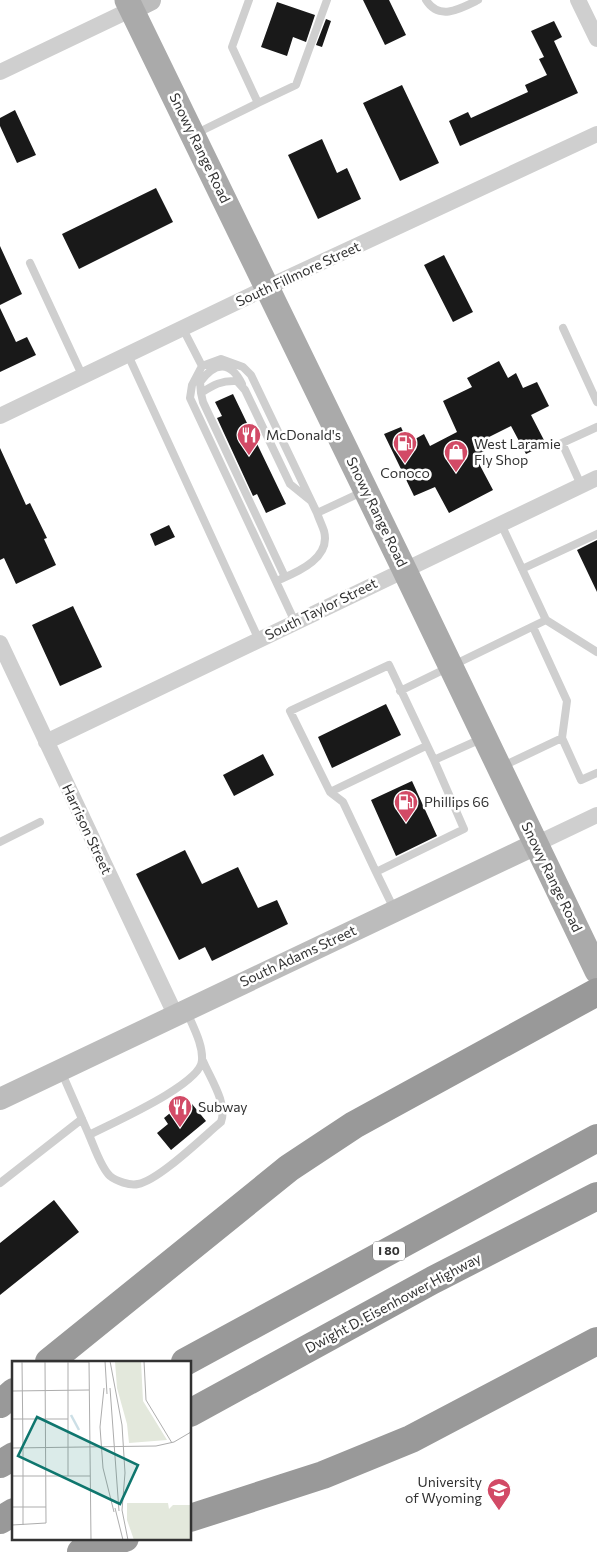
<svg xmlns="http://www.w3.org/2000/svg" width="597" height="1552" viewBox="0 0 597 1552" font-family="Commissioner,sans-serif">
  <rect width="100%" height="100%" fill="#fff"/>
  <!-- building -->
  <path fill="#191919" d="M363,0H389L406,35L385,45Z
    M277,2L315,15L306,42L293,37L287,56L261,47Z
    M326,19L331,21L322,47L316,45Z
    M554,21L562,37L554,41L578,93L460,146L449,121L468,112L471,118L528,92L525,85L547,75L539,59L544,57L531,31Z
    M402,85L439,163L400,181L363,103Z
    M15,110L36,155L17,163L0,126V118Z
    M322,139L337,173L347,168L361,199L318,219L288,155Z
    M156,188L173,222L79,269L62,234Z
    M0,246L22,294L0,305Z
    M444,255L473,312L453,322L424,265Z
    M0,308L16,342L27,337L36,355L0,372Z
    M499,361L508,378L516,373L523,388L537,382L549,406L531,415L546,444L526,454L511,426L479,442L484,451L475,456L493,490L449,513L435,487L414,496L384,434L401,427L408,443L424,434L430,446L457,432L443,401L472,387L467,378Z
    M233,394L286,504L266,513L257,494L253,496L217,418L222,416L215,402Z
    M0,448L26,505L30,503L47,538L44,539L56,565L16,584L4,558L0,560Z
    M169,525L175,537L155,546L150,534Z
    M597,540V592L577,550Z
    M73,606L102,667L60,686L32,625Z
    M386,704L401,735L332,768L318,737Z
    M263,754L274,775L234,796L223,775Z
    M412,781L437,836L396,856L371,800Z
    M185,850L202,884L238,867L258,908L277,900L288,924L212,961L205,947L179,960L136,874Z
    M192,1104L206,1121L171,1150L157,1133L168,1124L164,1118L175,1109L180,1114Z
    M54,1200L79,1232L0,1295V1243Z"/>
  <g fill="none" stroke-linecap="round" stroke-linejoin="round">
    <!-- lane -->
    <path stroke="#cfcfcf" stroke-width="8" d="M426,0C439,21 460,9 478,0
      M258,103L296,85L327,0
      M197,133L258,103L232,47L249,0
      M30,263L83,377
      M563,328L597,402
      M183,329L202,366L192,385L190,398L295,622
      M128,355L259,640
      M202,366L221,359L243,367L251,375L317,513L362,492
      M201,393L200,382C215,362 230,360 242,384
      M581,485L562,443L597,427
      M522,569L597,534
      M285,577L203,402L201,393C213,385 222,380 237,381L245,390L290,484L311,501
      M281,579C300,571 331,557 324,531C322,525 319,519 317,513
      M546,620L597,652
      M533,627L567,701L562,738L581,780L597,773
      M400,691L546,620L501,524
      M503,766L562,738
      M330,792L426,746
      M0,842L40,822
      M376,872L343,802L330,792L290,711L389,665L434,760
      M394,909L376,872L464,829L434,760L481,739
      M61,1071L89,1135C112,1123 202,1084 202,1060C203,1044 193,1027 187,1012
      M89,1135C94,1146 101,1168 110,1176C116,1181 130,1186 138,1184C159,1180 203,1137 221,1122C228,1104 210,1078 203,1061
      M0,1183L82,1119"/>
    <!-- street -->
    <path stroke="#cfcfcf" stroke-width="16" d="M578,0L597,39
      M0,72L132,9
      M0,416L268,287L597,134
      M0,643L175,1014
      M46,742L597,478
      M536,844L597,815"/>
    <!-- secondary -->
    <path stroke="#bcbcbc" stroke-width="22" d="M132,9L150,0
      M0,1099L536,844"/>
    <!-- primary -->
    <path stroke="#aaa" stroke-width="25" d="M127,0L404,569L597,971"/>
    <!-- highway -->
    <path stroke="#999" stroke-width="28" d="M49,1362L289,1168L354,1125L597,992
      M185,1362L597,1138
      M0,1404L14,1392
      M190,1413L433,1280L597,1196
      M0,1464L14,1456
      M190,1518L323,1475L411,1439L597,1341
      M0,1520L14,1512
      M81,1552L125,1538"/>
  </g>
  <!-- icons -->
  <defs>
    <g id="restaurant-pin" transform="scale(1.25)"><path d="M0 17L-7.5 6A9.5 9.5 0 1 1 7.5 6Z" fill="#d24a66" stroke="#fff"/><path d="M-5-6h1v4h1v-4h1v4h1v-4h1v5L-1.5 .5V6h-2V.5L-5-1ZM5-6V6H3V1.5H1.5Q1.5-4 5-6Z" fill="#fff"/></g>
    <g id="fuel-pin" transform="scale(1.25)"><path d="M0 17L-7.5 6A9.5 9.5 0 1 1 7.5 6Z" fill="#d24a66" stroke="#fff"/><path d="M-5.5-6h7V0h2V4h1.3V-2.5L3-4.5l.8-.8L6-3V5H2.5V1h-1V6h-7ZM-4.2-4.7v3.2H.2V-4.7Z" fill="#fff"/></g>
    <g id="shop-pin" transform="scale(1.25)"><path d="M0 17L-7.5 6A9.5 9.5 0 1 1 7.5 6Z" fill="#d24a66" stroke="#fff"/><path d="M-5-2.5h2.3a2.7 3.5 0 0 1 5.4 0H5L5.5 6h-11ZM-1.5-2.5h3a1.5 2.3 0 0 0-3 0Z" fill="#fff"/></g>
    <g id="university-pin" transform="scale(1.25)"><path d="M0 17L-7.5 6A9.5 9.5 0 1 1 7.5 6Z" fill="#d24a66" stroke="#fff"/><path d="M0-5L7-2L0 1L-7-2ZM-4 1L0 2.5L4 1V4Q0 6-4 4Z" fill="#fff"/></g>
  </defs>
  <g fill-rule="evenodd">
    <use href="#restaurant-pin" x="249" y="435"/>
    <use href="#fuel-pin" x="405" y="443"/>
    <use href="#shop-pin" x="456" y="452"/>
    <use href="#fuel-pin" x="406" y="802"/>
    <use href="#restaurant-pin" x="180" y="1107"/>
    <use href="#university-pin" x="499" y="1490"/>
  </g>
  <g text-anchor="middle" stroke-width="5" stroke-linejoin="round" paint-order="stroke">
    <!-- shield labels -->
    <rect fill="#fff" stroke="#707070" stroke-width="1" x="373" y="1241.5" width="32" height="19" rx="4"/>
    <g font-size="12" font-weight="bold" fill="#323232">
      <text x="389" y="1255">I 80</text>
    </g>
    <!-- street labels -->
    <g font-size="14" fill="#323232" stroke="#fff">
      <text transform="translate(200 148) rotate(64)" y="5">Snowy Range Road</text>
      <text transform="translate(298 274) rotate(-25)" y="5">South Fillmore Street</text>
      <text transform="translate(377 512) rotate(64)" y="5">Snowy Range Road</text>
      <text transform="translate(321 609) rotate(-26)" y="5">South Taylor Street</text>
      <text transform="translate(87 829) rotate(65)" y="5">Harrison Street</text>
      <text transform="translate(552 877) rotate(64)" y="5">Snowy Range Road</text>
      <text transform="translate(298 956) rotate(-25)" y="5">South Adams Street</text>
      <text transform="translate(393 1303) rotate(-28)" y="5">Dwight D. Eisenhower Highway</text>
    </g>
    <!-- poi labels -->
    <g font-size="14" fill="#323232" stroke="#fff" text-anchor="start">
      <text x="266" y="440">McDonald's</text>
      <text x="474" y="449">West Laramie<tspan x="474" dy="16">Fly Shop</tspan></text>
      <text x="405" y="478" text-anchor="middle">Conoco</text>
      <text x="424" y="807">Phillips 66</text>
      <text x="198" y="1112">Subway</text>
      <text x="482" y="1487" text-anchor="end">University<tspan x="482" dy="16">of Wyoming</tspan></text>
    </g>
  </g>
  <!-- overview -->
  <g transform="translate(12 1361)">
    <rect width="179" height="179" fill="#fff"/>
    <path d="M103,0H129L131,40L155,79L117,82L115,63L105,27ZM115,142H156L157,148L161,144H179V179H122L115,159Z" fill="#e3e8dc"/>
    <path fill="none" stroke="#ccdfe6" stroke-width="2.5" d="M59,54L67,69"/>
    <path fill="none" stroke="#adadad" stroke-width="1" d="M10,0L11,87M56,0V115M77,0L79,179M93,0L95,33M98,0L110,64L113,112L110,149L116,179M132,0L134,39L160,82M0,1H77M92,27L88,66L91,107L102,151M98,27L107,150M0,30L77,29M0,58H56M0,87L144,85L162,81L179,71M11,87V164M0,115H78M0,146H34M103,147L111,179M0,164L34,162L33,0"/>
    <path fill="#0f766e" fill-opacity="0.15" stroke="#0f766e" stroke-width="2.5" d="M25,56L126,104L108,143L6,95Z"/>
    <rect width="179" height="179" fill="none" stroke="#323232" stroke-width="2.5"/>
  </g>
</svg>
